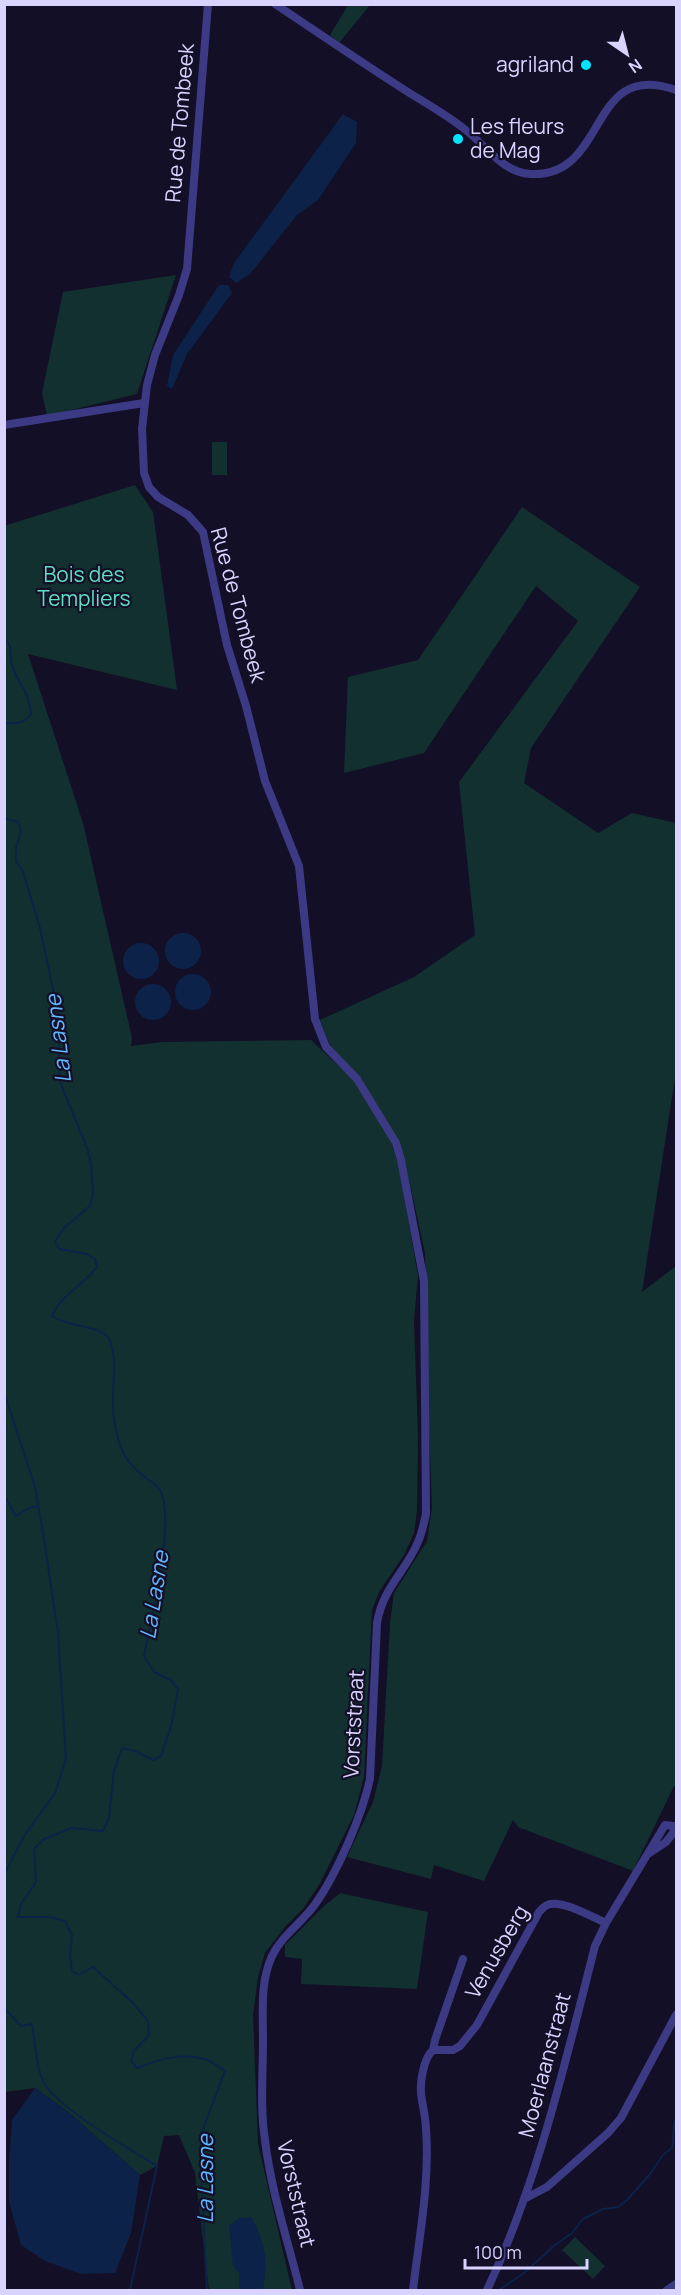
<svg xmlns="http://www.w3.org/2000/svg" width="681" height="2295" viewBox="0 0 681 2295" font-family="Manrope,sans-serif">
  <rect width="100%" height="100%" fill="#130f26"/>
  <!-- green -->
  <path fill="#12302f" d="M348,5H370L339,43L330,35Z
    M176,275L137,394L47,416L42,393L63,292Z
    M212,442H227V475H212Z
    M135,485L153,512L177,690L28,654L83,823L132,1038L131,1046L162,1042L311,1040L344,1071L335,1058L320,1020L414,977L475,935L459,782L578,621L536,586L424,753L344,773L348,677L418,660L522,507L640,587L531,748L524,783L598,833L632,813L676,823V1071L642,1292L676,1266V1787L674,1786L633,1871L518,1827L513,1820L484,1881L434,1865L431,1879L347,1857L373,1802L382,1766L390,1623L394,1593L427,1541L432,1508L427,1378L425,1253L404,1157L373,1112L391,1142L399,1167L418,1276L414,1320L418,1437L417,1510L414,1533L404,1555L379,1592L372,1610L364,1777L354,1815L319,1885L303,1909L285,1927L265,1953L258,1977L253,2015L258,2144L292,2290H209L195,2173L179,2135L164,2136L157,2166L140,2175L68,2112L35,2088L5,2092L4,526Z
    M340,1893L428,1912L417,1989L301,1984L302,1959L285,1957V1945L323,1907Z
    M575,2237L605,2266L593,2279L562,2250Z"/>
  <!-- water -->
  <path fill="#0c2248" d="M343,114L357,122L356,143L318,200L297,215L250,274L236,283L229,277L234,263Z
    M219,285H228L232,293L187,354L172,389L167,386L173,355Z
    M165 951a18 18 0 1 1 36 0a18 18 0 1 1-36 0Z
    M123 961a18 18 0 1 1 36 0a18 18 0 1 1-36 0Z
    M175 992a18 18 0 1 1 36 0a18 18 0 1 1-36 0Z
    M135 1002a18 18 0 1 1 36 0a18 18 0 1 1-36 0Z
    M35,2088L68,2112L140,2175L131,2233L115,2273L81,2274L45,2261L21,2245L9,2202V2163L12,2120Z
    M251,2217C266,2243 268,2261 263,2290H239V2273L233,2265L229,2225L240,2218Z"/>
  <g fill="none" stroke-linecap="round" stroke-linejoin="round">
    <!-- stream -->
    <path stroke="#0c2248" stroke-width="2" d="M4,639C14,646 9,655 12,665C18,685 29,690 31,714C23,724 16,724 4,723
      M4,818L18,822L21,832L16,847V861L23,872L40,928L58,1013L60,1082L87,1148L91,1164L93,1193L90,1206L64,1228L55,1242L59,1249L87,1254L95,1259L97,1267C83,1286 62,1293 52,1316C66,1327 102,1325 109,1339C118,1357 112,1388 113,1407C113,1416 115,1426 117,1434C121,1454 130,1466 146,1478C150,1481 157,1486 160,1490C176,1518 151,1622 144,1656L154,1672L171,1680L178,1689L172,1723L161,1756L153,1760L135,1751L122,1748L114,1771L109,1818L103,1831L72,1828L44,1839L34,1849L36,1882L21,1904L18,1917H50L65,1921L72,1935L70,1956L72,1971L79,1975L93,1967L133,2003L148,2021L149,2035L134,2051L131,2061L137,2068C159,2059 181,2053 204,2059C211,2060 218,2067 225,2071L201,2134L202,2194L207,2290
      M4,1392L35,1487L44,1539L58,1633L66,1759L55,1793L24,1836L4,1875
      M4,1495L16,1516L29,1508L38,1506
      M4,2008L21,2026L32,2024C35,2040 36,2064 42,2079C52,2105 131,2150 157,2166L130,2290
      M499,2290L524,2273L555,2245L572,2233L583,2219L603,2209L618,2207L627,2200L650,2174L663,2155L672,2148C675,2135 671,2132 676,2118"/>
    <!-- street -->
    <path stroke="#3d3a85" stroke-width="8" d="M208,4L187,269L179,295L155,355L147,385L142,429L144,473L149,487L158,497L188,515L203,532L227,645L246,706L265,781L299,866L315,1019L326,1047L357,1079L396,1143L401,1160L424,1281L426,1514C424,1523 422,1533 418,1542C405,1573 383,1587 377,1623L370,1779C362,1816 337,1873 316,1903C303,1922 282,1935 272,1956C260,1982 263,2012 263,2041C263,2074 260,2108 265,2140C271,2191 288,2241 300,2290
      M275,4C317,32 358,60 400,87C423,102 448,115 468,132C488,148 504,173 531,174C609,178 587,58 676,90
      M4,425L144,403
      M433,2050H453L460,2046L477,2025L539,1912C542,1909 545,1905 550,1904C565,1901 592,1917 606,1923
      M524,2199L547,2187L608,2133L621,2118L676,2015
      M413,2290C419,2238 430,2183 426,2129C426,2117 422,2105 421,2093C420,2080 424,2058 433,2050L435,2040L463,1959
      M487,2290C538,2182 565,2063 595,1946L606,1923L665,1825L673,1826L674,1832L666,1842L648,1854
      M667,2290L676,2284"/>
  </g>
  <!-- markers -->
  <g fill="#00e5ff" stroke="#130f26" stroke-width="2">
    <circle cx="586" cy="65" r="6"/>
    <circle cx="458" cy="139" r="6"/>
  </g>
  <g text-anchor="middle" stroke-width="4.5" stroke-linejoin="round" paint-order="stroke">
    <!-- poi labels -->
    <g font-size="21" fill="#d9d4ff" stroke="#130f26" text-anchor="end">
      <text x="574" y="72">agriland</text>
      <text x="470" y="134" text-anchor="start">Les fleurs<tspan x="470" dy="24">de Mag</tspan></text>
    </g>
    <!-- street labels -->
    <g font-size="21" fill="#d9d4ff" stroke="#130f26">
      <text transform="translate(180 123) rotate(-85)" y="7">Rue de Tombeek</text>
      <text transform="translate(238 605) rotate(75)" y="7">Rue de Tombeek</text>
      <text transform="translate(354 1724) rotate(-87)" y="7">Vorststraat</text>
      <text transform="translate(497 1952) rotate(-60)" y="7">Venusberg</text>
      <text transform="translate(545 2065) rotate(-75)" y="7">Moerlaanstraat</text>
      <text transform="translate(296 2194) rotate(77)" y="7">Vorststraat</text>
    </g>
    <!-- park labels -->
    <g font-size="21" fill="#5fe0c0" stroke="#130f26">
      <text x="84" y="582">Bois des<tspan x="84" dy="24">Templiers</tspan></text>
    </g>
    <!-- water labels -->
    <g font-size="22" font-style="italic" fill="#62b6ff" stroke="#130f26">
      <text transform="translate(58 1039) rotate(-97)" y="8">La Lasne</text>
      <text transform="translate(154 1595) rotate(-81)" y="8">La Lasne</text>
      <text transform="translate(205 2179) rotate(-90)" y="8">La Lasne</text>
    </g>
  </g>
  <!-- border -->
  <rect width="681" height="2295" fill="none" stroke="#d9d4ff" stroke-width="12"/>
  <!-- north arrow -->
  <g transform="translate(627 54) rotate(145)" stroke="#130f26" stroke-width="4.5" paint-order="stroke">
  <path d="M0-4.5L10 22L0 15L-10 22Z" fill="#d9d4ff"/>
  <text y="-9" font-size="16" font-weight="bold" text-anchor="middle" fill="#d9d4ff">N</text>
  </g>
  <!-- scale -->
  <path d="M465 2259v9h122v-9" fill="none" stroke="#d9d4ff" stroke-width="3"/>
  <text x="474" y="2259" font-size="18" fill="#d9d4ff" stroke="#130f26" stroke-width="4.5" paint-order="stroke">100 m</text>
</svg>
